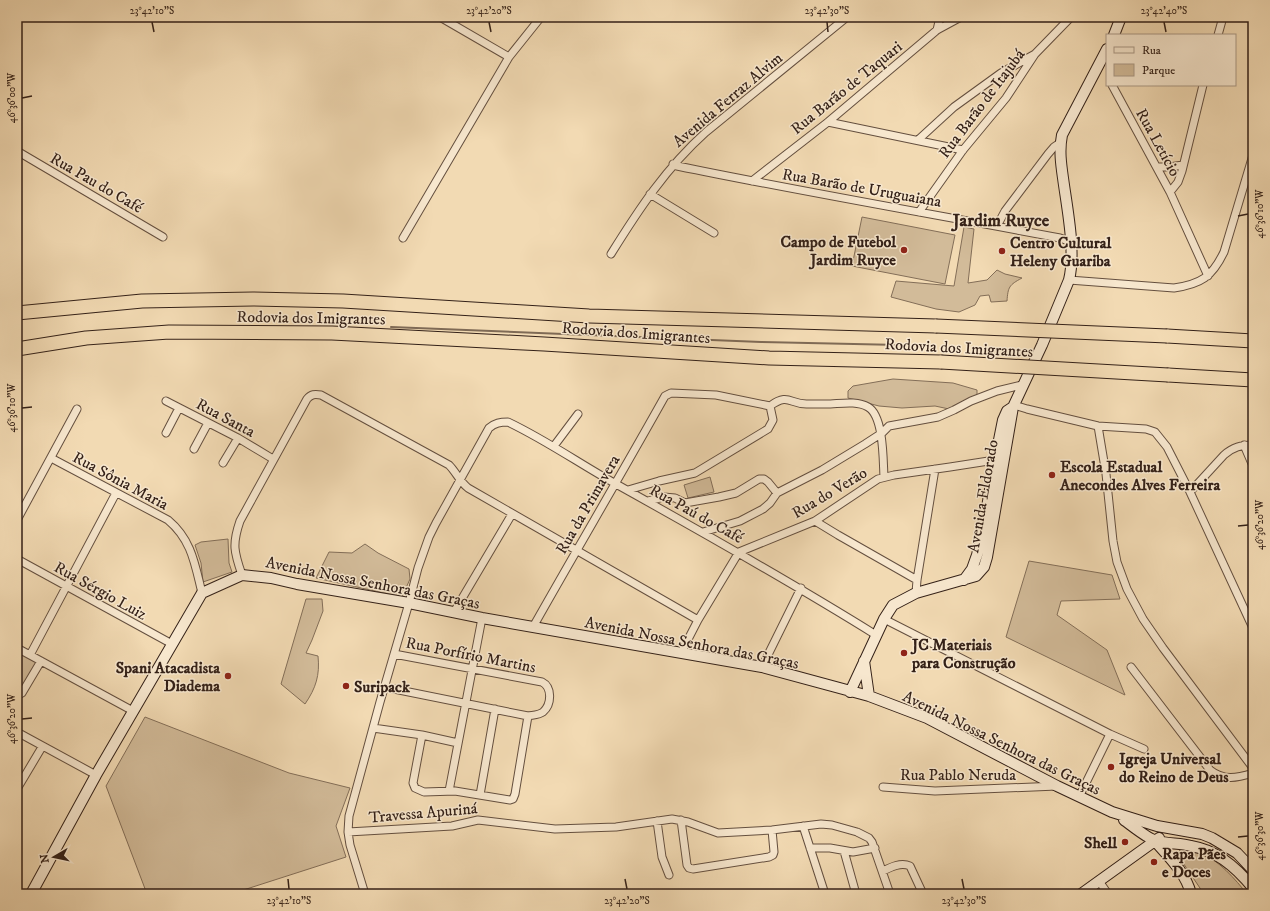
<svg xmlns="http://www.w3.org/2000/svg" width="1270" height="911" viewBox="0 0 1270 911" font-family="'IM FELL DW Pica',serif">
  <rect width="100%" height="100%" fill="#f2dab3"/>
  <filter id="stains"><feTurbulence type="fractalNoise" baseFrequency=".005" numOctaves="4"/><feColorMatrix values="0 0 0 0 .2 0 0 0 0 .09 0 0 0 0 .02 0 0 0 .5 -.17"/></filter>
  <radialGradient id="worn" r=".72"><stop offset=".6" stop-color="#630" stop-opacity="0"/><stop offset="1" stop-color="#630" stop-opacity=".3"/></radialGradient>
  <!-- green -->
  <path fill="#d2bb99" stroke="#836e58" d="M862,217L955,235L945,284L852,266Z
    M964,227L974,229L968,283L987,280L997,270L1005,274L1022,278C1009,285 1008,287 1007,301L991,302L989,295L980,296L975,305L959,312L936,309L891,297L896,281L954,286Z
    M893,379L953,383L977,390V395L949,409L935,406L902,408L879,406L848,398V391L853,386Z
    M710,477L714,492L688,498L684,485Z
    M228,539L229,563L232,572L203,582L201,563L195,545L201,542Z
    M365,544L378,553L409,569L410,579L402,597L316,578L329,552L352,553Z
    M1029,561L1112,575L1120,599L1061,601L1057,615L1107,650L1125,695L1006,637Z
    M306,599H322L323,611L312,640L306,653L318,656C320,675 316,688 305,704L281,684Z
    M17,648L41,661L17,696Z
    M145,717L289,773L350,788L336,826L346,857L231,894H147L106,786Z
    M1181,849C1187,850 1194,851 1200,853C1218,859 1236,880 1247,894H1204L1177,854Z"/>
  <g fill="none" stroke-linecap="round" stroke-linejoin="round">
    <!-- stream -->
    <path stroke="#7f6a55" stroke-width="2" d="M391,327L761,342L900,345"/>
    <!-- street casing -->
    <g stroke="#644f3f" stroke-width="9">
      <path id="street" d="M440,17L509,57
        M937,30L940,17
        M1218,35L1223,17
        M1112,85L1170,192L1208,276
        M828,122L963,150
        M918,140L954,107L1001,73L1035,54
        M17,151L163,237
        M673,164L677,166C804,192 932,214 1060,238L1071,242
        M1157,167H1169L1183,165
        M752,181L828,122L937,30L961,17
        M1170,192L1178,182L1182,171L1203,85
        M650,194L714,233
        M919,212L963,150L1006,98L1035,54L1071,17
        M997,226L1005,211L1048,154L1054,147L1060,143
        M403,238L509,57L541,17
        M611,254C639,209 666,168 706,132L847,17
        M1069,280L1174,288C1201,284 1212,277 1224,252L1253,155
        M166,401L238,438L273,459
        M1014,405L1027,409L1098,426L1146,429L1155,432L1167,447L1190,492L1253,628
        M1098,426L1106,474L1113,541L1117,562L1127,589L1143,619L1163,648L1253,768
        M166,433L179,408
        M1244,445L1253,466
        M554,446L578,414
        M194,449L208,423
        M51,458L168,520C192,540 195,565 202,593
        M223,463L238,438
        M628,490L659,481L695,473L768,429L773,420L770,406
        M1190,492L1224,455C1233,447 1241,445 1253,445
        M648,501L664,497L675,498L685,503L719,497L736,493L759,479H764L768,482L777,493
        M17,520L77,409
        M815,521L838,535L917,580
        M703,532L740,521L763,509L770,503L777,493L822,470L865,444L882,433L889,426L938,417L954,410L971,401L997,391L1022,385
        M17,559L172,644
        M242,575C234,552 232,544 240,521L307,399C311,394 315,394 321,395L449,465C456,472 460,482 468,488L698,620
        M916,593L917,580L935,469
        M454,612L512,514
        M884,619L1110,734L1144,749
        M533,627C577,549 622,473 665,396L671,393L716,395L770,406C789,392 790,405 808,404C814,404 820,404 826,404C839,404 856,400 868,407C884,416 883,461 884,477
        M17,648L133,711
        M681,653L698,620L739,552L815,521L878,479L894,475L950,467L995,460H999
        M30,655L116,493
        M762,667L801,588
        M1131,667L1210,770C1224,781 1237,778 1253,773
        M384,687L528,716C533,715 539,715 543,712C552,704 552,687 542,682L394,654
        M17,696L22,693L41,661
        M373,728L422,735L458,743
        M17,732L96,775
        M422,735L413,783L415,788L424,792L455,791L510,800L513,799L515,794L528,716
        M883,787L935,791L1057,786
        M17,789L42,747
        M449,791L482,618
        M480,795L495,709
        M1079,797L1110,734
        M681,820L687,865L689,868L693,869L769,857L773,855L774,852L772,830
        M657,821L662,857L669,875
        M803,826L825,894
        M348,832L452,826L478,820L555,829L616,827L672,819L688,822L718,833L772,830L821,824L832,825L857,832L869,838L872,842L890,894
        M810,848H830L853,852L875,848
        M844,851L856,894
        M883,871C891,867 901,862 910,866L923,894
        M1099,881L1108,894
        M365,894L350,845L348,832L349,816L380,702L409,603L418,568L429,537L436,523L489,428C495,423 500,422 508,422C546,440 580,464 616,484C704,533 791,582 876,635"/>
    </g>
    <!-- secondary casing -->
    <g stroke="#342118" stroke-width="12">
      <path id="secondary" d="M1114,35L1121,17
        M964,580L972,569L977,555L984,525L995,460L1003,420L1007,411L1013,407
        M864,661L869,696
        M850,692L884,619L893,605L916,593L976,576L984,567L987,557L1013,407L1042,345L1069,280C1076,251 1067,208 1063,178C1061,164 1059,150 1062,135L1107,49
        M1124,820C1131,825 1147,838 1154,840C1164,844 1180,843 1191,846C1216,850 1237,868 1253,888
        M1154,840C1168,856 1186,873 1191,894
        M31,894L96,775L202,593L242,575L271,578L297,584L409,603L482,618L762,667L869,696L927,718L1057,786L1112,812L1157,826L1202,834L1212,838L1237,853L1253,870
        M1081,894L1159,838"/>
    </g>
    <!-- highway casing -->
    <g stroke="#342118" stroke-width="15">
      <path id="highway" d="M17,313L142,301L253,299L343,301L589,316L936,326
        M1167,336L1253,341
        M17,349L86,338L169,332L332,333L544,344L769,358L941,362
        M1168,375L1253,380"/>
    </g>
    <!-- street -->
    <use href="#street" stroke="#f7e7ce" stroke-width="7"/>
    <!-- secondary -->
    <use href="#secondary" stroke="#f7e7ce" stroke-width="10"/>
    <!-- highway -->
    <use href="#highway" stroke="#f2dab3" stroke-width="13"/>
    <!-- highway-bridge casing -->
    <g stroke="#342118" stroke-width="15" stroke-linecap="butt">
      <path id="highway-bridge" d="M936,326L1167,336
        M941,362L1168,375"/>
    </g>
    <!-- highway-bridge -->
    <use href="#highway-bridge" stroke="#f2dab3" stroke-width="13"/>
  </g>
  <!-- ticks -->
  <path fill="none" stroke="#342118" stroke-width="1.5" d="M152,22L154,32M489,22L491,32M827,22L828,32M1164,22L1166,32M22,98L32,96M1238,216L1248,214M22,408L32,407M1238,526L1248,525M22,719L32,718M1238,837L1248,836M288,879L289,889M625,879L627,889M962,879L964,889"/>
  <!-- markers -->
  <g fill="#8f2418" stroke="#f7e7ce" stroke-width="1.5">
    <circle cx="904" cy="250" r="4"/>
    <circle cx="1002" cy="251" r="4"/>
    <circle cx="1052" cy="475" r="4"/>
    <circle cx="904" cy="653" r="4"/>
    <circle cx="228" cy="676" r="4"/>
    <circle cx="346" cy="686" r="4"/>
    <circle cx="1111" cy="767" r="4"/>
    <circle cx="1125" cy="842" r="4"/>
    <circle cx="1154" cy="862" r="4"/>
  </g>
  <g text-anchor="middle" stroke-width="3" stroke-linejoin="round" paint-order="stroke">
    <!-- street labels -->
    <g font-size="16" fill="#342118" stroke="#f7e7ce">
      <text transform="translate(846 87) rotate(-39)" y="6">Rua Barão de Taquari</text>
      <text transform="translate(727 99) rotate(-40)" y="6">Avenida Ferraz Alvim</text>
      <text transform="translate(981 103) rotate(-53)" y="6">Rua Barão de Itajubá</text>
      <text transform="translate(1159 142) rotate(61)" y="6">Rua Letício</text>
      <text transform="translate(97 182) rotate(30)" y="6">Rua Pau do Café</text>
      <text transform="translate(862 187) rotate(10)" y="6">Rua Barão de Uruguaiana</text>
      <text transform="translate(311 317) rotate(1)" y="6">Rodovia dos Imigrantes</text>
      <text transform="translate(636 332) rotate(4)" y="6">Rodovia dos Imigrantes</text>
      <text transform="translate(959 347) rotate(3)" y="6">Rodovia dos Imigrantes</text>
      <text transform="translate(226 417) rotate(28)" y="6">Rua Santa</text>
      <text transform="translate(121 480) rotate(28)" y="6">Rua Sônia Maria</text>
      <text transform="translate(829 492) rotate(-31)" y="6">Rua do Verão</text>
      <text transform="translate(982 496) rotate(-80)" y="6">Avenida Eldorado</text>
      <text transform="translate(587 504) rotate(-60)" y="6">Rua da Primavera</text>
      <text transform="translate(697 513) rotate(29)" y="6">Rua Paú do Café</text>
      <text transform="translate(373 582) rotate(11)" y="6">Avenida Nossa Senhora das Graças</text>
      <text transform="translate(101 590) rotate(29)" y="6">Rua Sérgio Luiz</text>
      <text transform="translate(692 642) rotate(11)" y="6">Avenida Nossa Senhora das Graças</text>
      <text transform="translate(471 654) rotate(11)" y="6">Rua Porfírio Martins</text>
      <text transform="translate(1002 742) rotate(26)" y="6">Avenida Nossa Senhora das Graças</text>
      <text x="958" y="780">Rua Pablo Neruda</text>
      <text transform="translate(423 812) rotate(-5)" y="6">Travessa Apuriná</text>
    </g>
    <!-- poi labels -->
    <g font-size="16" font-weight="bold" fill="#342118" stroke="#f7e7ce" text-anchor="start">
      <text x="896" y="247" text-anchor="end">Campo de Futebol<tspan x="896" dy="18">Jardim Ruyce</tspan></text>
      <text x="1010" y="248">Centro Cultural<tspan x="1010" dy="18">Heleny Guariba</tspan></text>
      <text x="1060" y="472">Escola Estadual<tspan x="1060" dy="18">Anecondes Alves Ferreira</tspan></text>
      <text x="912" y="650">JC Materiais<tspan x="912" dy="18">para Construção</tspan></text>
      <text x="220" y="673" text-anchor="end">Spani Atacadista<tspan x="220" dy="18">Diadema</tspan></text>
      <text x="354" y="692">Suripack</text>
      <text x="1119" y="764">Igreja Universal<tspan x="1119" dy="18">do Reino de Deus</tspan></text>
      <text x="1117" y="848" text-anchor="end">Shell</text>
      <text x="1162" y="859">Rapa Pães<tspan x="1162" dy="18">e Doces</tspan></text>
    </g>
    <!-- quarter labels -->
    <g font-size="18" font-weight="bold" fill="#342118" stroke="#f7e7ce">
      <text x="1001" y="226">Jardim Ruyce</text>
    </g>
  </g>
  <!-- margin -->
  <rect width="1270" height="911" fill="none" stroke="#f2dab3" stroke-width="44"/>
  <!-- legend -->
  <rect x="1106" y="34" width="130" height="52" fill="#f7e7ce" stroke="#a99885"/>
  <rect x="1114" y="47" width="20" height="6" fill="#f7e7ce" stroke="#a99885"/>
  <text x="1142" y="54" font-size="12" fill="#342118">Rua</text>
  <rect x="1114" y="64" width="20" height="12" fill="#d2bb99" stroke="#a99885"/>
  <text x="1142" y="74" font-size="12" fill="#342118">Parque</text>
  <!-- north arrow -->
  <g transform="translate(54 857) rotate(261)" stroke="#f7e7ce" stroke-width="3" paint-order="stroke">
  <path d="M0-3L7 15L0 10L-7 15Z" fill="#342118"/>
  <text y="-6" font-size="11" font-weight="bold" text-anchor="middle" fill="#342118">N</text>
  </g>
  <rect x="22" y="22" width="1226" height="867" fill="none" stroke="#342118" stroke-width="1.5"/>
  <g font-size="10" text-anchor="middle" fill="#342118">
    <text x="152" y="14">23°42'10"S</text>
    <text x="489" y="14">23°42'20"S</text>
    <text x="827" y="14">23°42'30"S</text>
    <text x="1164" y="14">23°42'40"S</text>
    <text transform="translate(11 98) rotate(-90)" y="4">46°36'00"W</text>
    <text transform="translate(1259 214) rotate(-90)" y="4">46°36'10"W</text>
    <text transform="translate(11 408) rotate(-90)" y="4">46°36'10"W</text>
    <text transform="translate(1259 525) rotate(-90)" y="4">46°36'20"W</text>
    <text transform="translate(11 719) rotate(-90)" y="4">46°36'20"W</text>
    <text transform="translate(1259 836) rotate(-90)" y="4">46°36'30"W</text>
    <text x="289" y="904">23°42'10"S</text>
    <text x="627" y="904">23°42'20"S</text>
    <text x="964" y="904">23°42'30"S</text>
  </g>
  <rect width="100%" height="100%" filter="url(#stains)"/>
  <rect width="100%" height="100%" fill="url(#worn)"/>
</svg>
